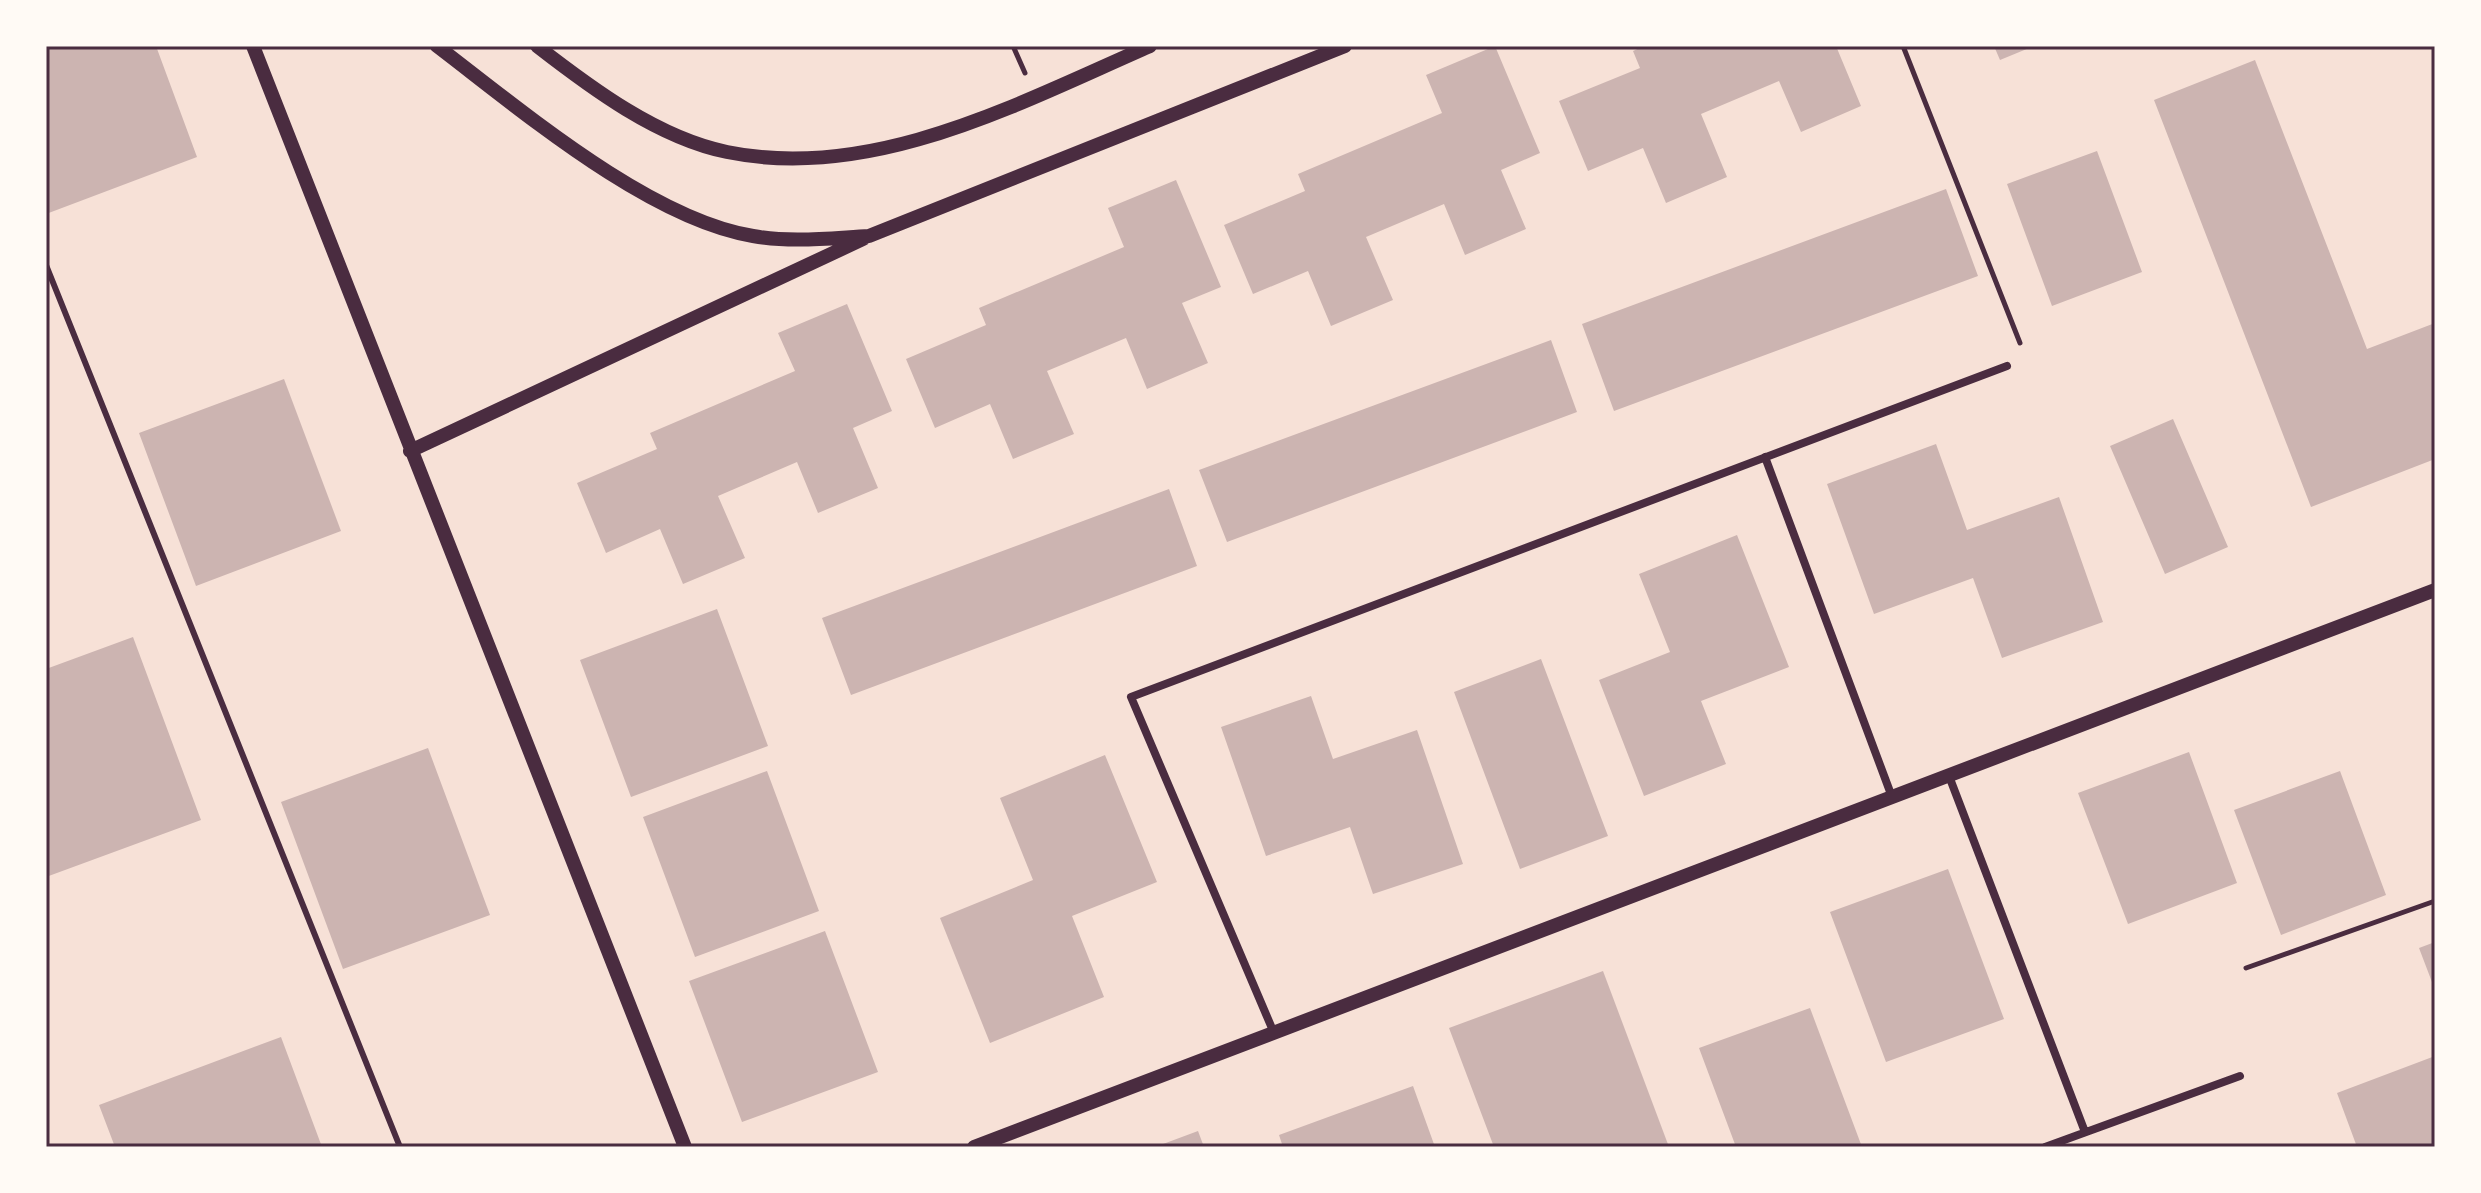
<svg xmlns="http://www.w3.org/2000/svg" width="2481" height="1193" viewBox="0 0 2481 1193" font-family="'Archivo Narrow',sans-serif">
  <rect width="100%" height="100%" fill="#f7e1d7"/>
  <!-- building -->
  <path fill="#ccb4b1" d="M46,46H156L197,157L46,214Z
    M1495,46L1540,153L1501,170L1526,229L1465,255L1444,204L1366,237L1393,300L1331,326L1308,271L1253,294L1224,225L1305,191L1298,174L1442,113L1426,75Z
    M1644,46H1836L1861,106L1801,132L1779,81L1701,114L1727,177L1666,203L1643,148L1588,171L1559,101L1640,68L1633,51Z
    M1994,46H2034L2000,60Z
    M2255,60L2367,349L2435,323V459L2311,507L2154,100Z
    M2097,151L2142,272L2052,306L2007,184Z
    M1176,180L1221,287L1182,303L1208,363L1147,389L1126,338L1047,371L1074,434L1013,459L990,404L935,428L906,359L986,325L979,308L1124,247L1108,208Z
    M1946,189L1978,276L1614,411L1582,324Z
    M847,304L892,411L853,428L878,488L818,513L797,462L718,496L745,558L683,584L660,529L606,553L577,483L657,449L650,433L795,371L778,333Z
    M1551,340L1577,412L1227,542L1199,470Z
    M284,379L341,531L196,586L139,433Z
    M2173,419L2228,547L2165,574L2110,446Z
    M1936,444L1967,530L2059,497L2103,622L2002,658L1973,578L1874,614L1827,484Z
    M1169,489L1197,566L851,695L822,618Z
    M1737,535L1789,667L1701,701L1726,764L1644,796L1599,680L1670,652L1639,574Z
    M717,609L768,746L631,797L580,660Z
    M133,637L201,820L46,877V669Z
    M1541,659L1608,836L1520,869L1454,692Z
    M1311,696L1333,759L1417,730L1463,864L1373,894L1350,827L1266,856L1221,727Z
    M428,748L490,915L343,969L281,802Z
    M2189,752L2237,883L2128,924L2078,793Z
    M1105,755L1157,882L1072,916L1104,997L990,1043L940,918L1033,880L1000,798Z
    M767,771L819,911L695,957L643,817Z
    M2340,771L2386,895L2281,935L2234,810Z
    M1948,869L2004,1019L1886,1062L1830,912Z
    M825,931L878,1072L742,1122L689,981Z
    M2435,942V990L2419,948Z
    M1603,971L1669,1147H1494L1449,1028Z
    M1810,1008L1862,1147H1736L1699,1048Z
    M281,1037L322,1147H115L99,1105Z
    M2435,1056V1147H2357L2337,1093Z
    M1413,1086L1435,1147H1283L1279,1135Z
    M1198,1131L1204,1147H1155Z"/>
  <g fill="none" stroke-linecap="round" stroke-linejoin="round">
    <!-- path -->
    <path stroke="#4a2c40" stroke-width="5" d="M1013,46L1025,73
      M1903,46L2020,343
      M2246,968L2435,901"/>
    <!-- service -->
    <path stroke="#4a2c40" stroke-width="6" d="M46,265L400,1147"/>
    <!-- minor -->
    <path stroke="#4a2c40" stroke-width="8" d="M1765,457L1892,797
      M1949,776L2085,1132
      M1274,1033L1131,697L2007,366
      M2045,1147L2240,1076"/>
    <!-- tertiary -->
    <path stroke="#4a2c40" stroke-width="14" d="M253,46L685,1147
      M437,46C521,110 649,219 753,236C791,243 831,238 869,236L1345,46
      M537,46C591,88 658,138 727,152C873,182 1019,103 1150,46
      M410,451L863,239
      M974,1147L2435,590"/>
  </g>
  <!-- border -->
  <rect width="2481" height="1193" fill="none" stroke="#fffaf5" stroke-width="96"/>
  <rect x="48" y="48" width="2385" height="1097" fill="none" stroke="#4a2c40" stroke-width="3"/>
</svg>
